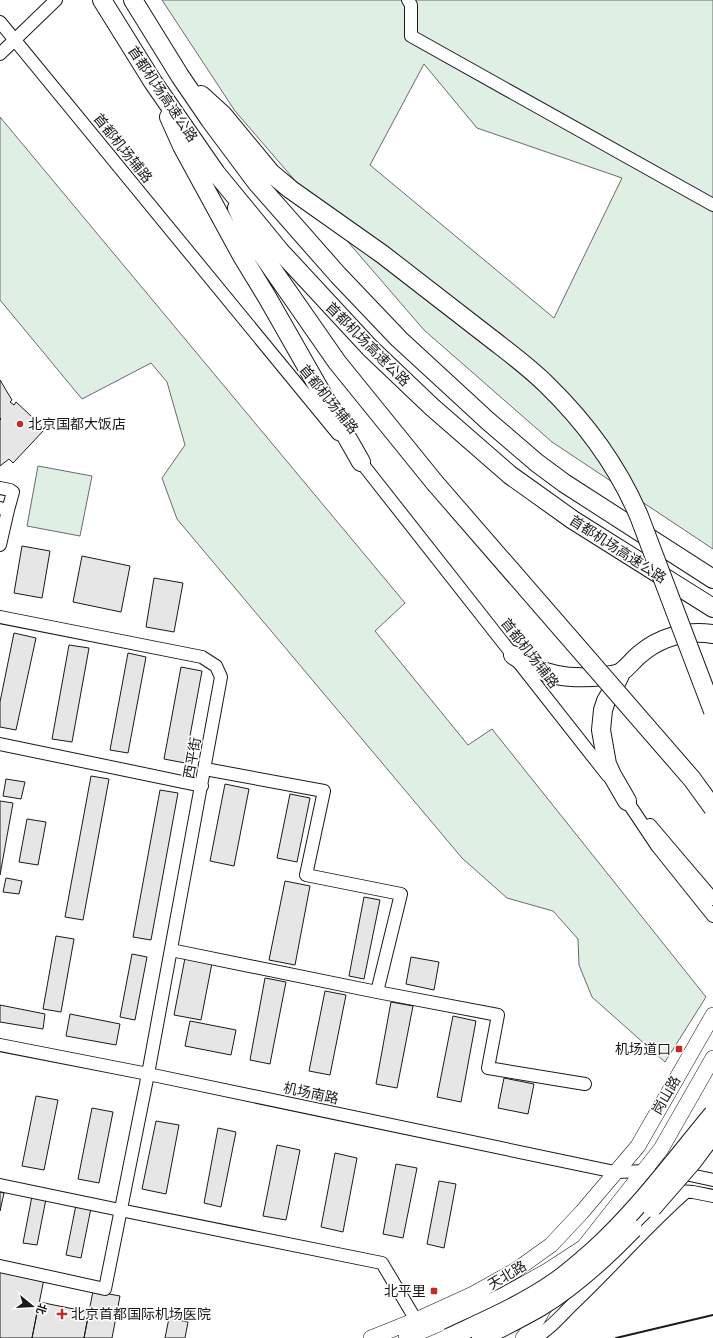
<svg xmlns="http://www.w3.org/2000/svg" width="713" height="1338" viewBox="0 0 713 1338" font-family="Jost,'Noto Sans SC',sans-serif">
  <rect width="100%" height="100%" fill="#fff"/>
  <!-- green -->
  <path fill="#e0efe3" stroke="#6a6a6a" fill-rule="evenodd" d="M162,0H713V549L552,442L424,330L235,111ZM424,64L477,128L622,178L554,318L370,165Z
    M0,117L405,603L375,631L468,745L492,729L706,997L665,1062L592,997L579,965L578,939L553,911L507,898L462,858L177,519L162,478L185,445L167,382L151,363L82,399L0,300Z
    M38,466L92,476L80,536L27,526Z"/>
  <!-- building -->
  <path fill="#e6e6e6" stroke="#1a1a1a" d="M0,380L12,400L10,402L14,405L16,402L45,429L13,463L9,459L0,466V420L1,419L0,418Z
    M22,546L50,551L42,598L14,593Z
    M82,556L130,566L121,612L73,602Z
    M154,578L183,583L174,632L146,627Z
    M14,633L36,638L16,730L0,727V702Z
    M69,645L89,648L72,742L52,739Z
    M128,653L146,657L128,753L110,750Z
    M181,667L202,671L185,763L164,759Z
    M91,776L109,779L83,920L65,917Z
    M6,779L25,782L21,799L3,796Z
    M225,784L249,789L234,866L210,861Z
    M160,790L178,793L151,940L133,937Z
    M290,794L310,798L297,862L277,858Z
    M0,801L13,803L0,875Z
    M27,819L46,822L38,865L19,862Z
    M6,878L22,881L19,894L3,892Z
    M285,881L310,886L295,965L269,960Z
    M364,897L380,900L364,979L349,976Z
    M56,936L74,939L61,1012L43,1009Z
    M132,954L147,957L135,1020L120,1017Z
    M411,957L439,962L434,990L406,984Z
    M185,958L212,963L201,1020L174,1015Z
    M265,978L286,982L270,1064L250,1060Z
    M325,991L346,995L330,1075L309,1071Z
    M391,1002L413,1006L397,1088L376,1084Z
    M0,1005L45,1014L43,1029L0,1022Z
    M70,1014L120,1024L116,1045L66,1036Z
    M453,1016L476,1021L461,1102L437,1097Z
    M190,1021L236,1030L231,1055L185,1046Z
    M504,1078L534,1084L528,1114L498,1108Z
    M36,1096L58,1100L44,1170L22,1166Z
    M92,1108L113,1112L99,1183L78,1179Z
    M156,1121L179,1125L166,1194L142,1189Z
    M218,1128L236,1132L221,1207L204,1203Z
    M277,1145L300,1150L286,1220L263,1216Z
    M335,1153L357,1158L343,1232L321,1227Z
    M396,1164L417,1168L403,1238L383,1234Z
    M439,1181L456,1184L444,1248L427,1244Z
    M0,1192L4,1193L0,1211Z
    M32,1196L46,1199L37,1245L23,1243Z
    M76,1205L91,1208L81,1258L66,1255Z
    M0,1270L44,1279L32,1338H0Z
    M93,1291L120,1296L112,1338H84Z
    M39,1302L89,1312L84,1338H32Z
    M169,1318L188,1322L185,1338H165Z"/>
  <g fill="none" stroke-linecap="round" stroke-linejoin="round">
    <!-- minor casing -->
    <g stroke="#1a1a1a" stroke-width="14">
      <path id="minor" d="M408,0L411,5V36L713,205
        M0,22L338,434
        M0,54L56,0
        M357,457L608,776
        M0,488L10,490L13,492L8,510
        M0,508L8,510L0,545
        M0,617L202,657L216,666L221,677L148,1074L105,1289L0,1266
        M0,744L202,786
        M205,769L324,791L306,875L401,894L377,992
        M623,795L657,846L713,916
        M650,825L713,899
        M171,950L377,992L498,1015L488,1068L585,1084
        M0,1045L148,1074L615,1172L650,1171
        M676,1172L713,1180
        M0,1185L120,1210L382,1263L416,1320
        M678,1191L693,1192L713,1196
        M534,1338C550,1330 562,1314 575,1302C613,1266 647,1226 686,1192"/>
    </g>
    <!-- major casing -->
    <g stroke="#1a1a1a" stroke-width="16">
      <path id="major" d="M371,1338L416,1320L473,1294L516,1270L551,1245L582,1212L638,1146L713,1015
        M406,1338L474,1309L504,1295L547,1271L584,1247L661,1149L713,1058
        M523,1338L537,1320L548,1301"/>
    </g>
    <!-- highway casing -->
    <g stroke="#1a1a1a" stroke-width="20">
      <path id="highway" d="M102,0L153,82L216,173L280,251L370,348L432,407L510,475L573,520L713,608
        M133,0L180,76L210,120L257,183L338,275L399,339L488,421L537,463L564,483L713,579
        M201,95L223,115L271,173L290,189L382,254L493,340
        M169,117L182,146L242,256L267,297L361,462
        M237,208L252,240L337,362L435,483
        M513,655C542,676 569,680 604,676C609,675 617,675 621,672C628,667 633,660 639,655C660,637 686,630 713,634
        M620,675L613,689L606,701L603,710L601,730L607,764L612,775L627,801"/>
    </g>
    <!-- minor -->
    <use href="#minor" stroke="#fff" stroke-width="12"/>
    <!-- major -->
    <use href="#major" stroke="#fff" stroke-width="15"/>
    <!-- highway -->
    <use href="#highway" stroke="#fff" stroke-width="18"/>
    <!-- highway-bridge casing -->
    <g stroke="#1a1a1a" stroke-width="20" stroke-linecap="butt">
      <path id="highway-bridge" d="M493,340C511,354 530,368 547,385C585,422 618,467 639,516L713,711
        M435,483L692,779L713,808
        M652,1208L692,1162L713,1134
        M448,1338C484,1321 522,1305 555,1282C569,1272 581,1261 593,1251C638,1210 674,1161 713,1114
        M481,1338C501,1328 521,1318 540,1307C575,1286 605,1258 633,1229"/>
    </g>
    <!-- highway-bridge -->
    <use href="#highway-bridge" stroke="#fff" stroke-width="18"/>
    <!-- wall -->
    <path stroke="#1a1a1a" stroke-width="2" d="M616,1338L713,1315"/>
  </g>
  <!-- markers -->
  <g fill="#c62828" stroke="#fff" stroke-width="1.5">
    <circle cx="20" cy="424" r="4"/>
    <rect x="675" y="1045" width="8" height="8" rx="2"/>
    <rect x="430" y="1287" width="8" height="8" rx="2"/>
    <path d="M60 1308h4v4h4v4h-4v4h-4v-4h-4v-4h4z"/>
  </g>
  <g text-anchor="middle" stroke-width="3" stroke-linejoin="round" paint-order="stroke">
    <!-- street labels -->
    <g font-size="14" fill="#1a1a1a" stroke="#fff">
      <text transform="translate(163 94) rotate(56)" y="5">首都机场高速公路</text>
      <text transform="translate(123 148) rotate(51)" y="5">首都机场辅路</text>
      <text transform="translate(368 344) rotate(45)" y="5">首都机场高速公路</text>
      <text transform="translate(329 399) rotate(51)" y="5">首都机场辅路</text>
      <text transform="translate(618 549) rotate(33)" y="5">首都机场高速公路</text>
      <text transform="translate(530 653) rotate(52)" y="5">首都机场辅路</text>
      <text transform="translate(192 758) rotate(-80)" y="5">西平街</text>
      <text transform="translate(311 1093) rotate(12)" y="5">机场南路</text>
      <text transform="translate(666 1095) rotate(-60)" y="5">岗山路</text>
      <text transform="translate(507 1275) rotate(-31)" y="5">天北路</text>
    </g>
    <!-- poi labels -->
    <g font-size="14" fill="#1a1a1a" stroke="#fff" text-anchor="start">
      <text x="28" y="429">北京国都大饭店</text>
      <text x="671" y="1054" text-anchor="end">机场道口</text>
      <text x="426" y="1296" text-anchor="end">北平里</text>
      <text x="71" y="1319">北京首都国际机场医院</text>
    </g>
  </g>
  <!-- north arrow -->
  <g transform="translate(32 1306) rotate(108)" stroke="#ffffff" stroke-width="3" paint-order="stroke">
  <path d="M0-3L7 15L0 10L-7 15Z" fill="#1a1a1a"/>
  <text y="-6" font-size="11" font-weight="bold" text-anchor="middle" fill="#1a1a1a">北</text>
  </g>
</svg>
